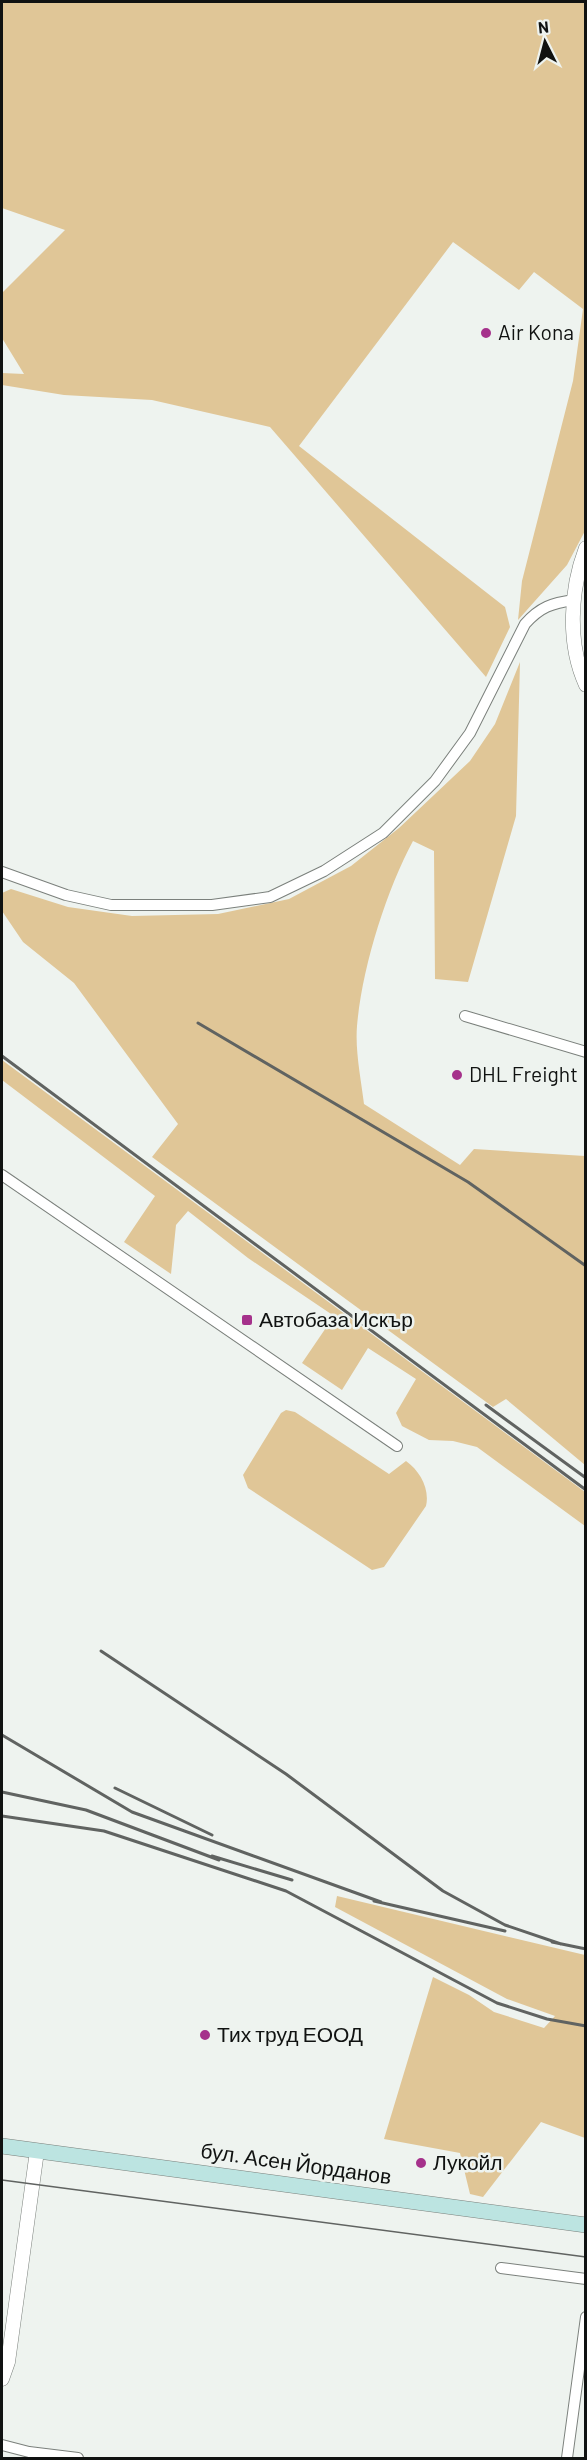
<svg xmlns="http://www.w3.org/2000/svg" width="587" height="2460" viewBox="0 0 587 2460" font-family="Barlow,sans-serif">
  <rect width="100%" height="100%" fill="#eef3ef"/>
  <!-- green -->
  <path fill="#e0c697" d="M2,2H585L586,529L567,565L518,620L522,581L573,381L583,309L534,272L519,290L453,242L299,446L505,607L510,627L486,677L270,427L152,400L64,395L2,385V373L24,374L2,338V293L65,230L2,208Z
    M520,662L516,816L468,982L435,979L434,851L413,841C386,891 362,968 357,1026C355,1051 361,1079 364,1104L460,1165L474,1149L585,1156V1465L506,1399L493,1407L152,1157L178,1124L74,983L23,942L2,911V893L11,889L68,907L132,916L218,914L289,899L351,866L399,828L470,761L495,724Z
    M2,1060L585,1492V1526L477,1447L453,1441L429,1440L402,1426L396,1413L416,1379L368,1348L342,1390L302,1363L334,1316L248,1258L188,1211L176,1225L171,1274L124,1242L155,1196L2,1080Z
    M286,1410L295,1412L389,1474L406,1461C420,1471 430,1489 426,1506L384,1567L372,1570L248,1488L243,1475L281,1413Z
    M337,1896L585,1955V2138L541,2122L483,2197L470,2194L460,2153L384,2139L433,1977L469,1995L494,2012L544,2028L555,2016L507,1999L335,1907Z"/>
  <g fill="none" stroke-linecap="round" stroke-linejoin="round">
    <!-- minor casing -->
    <g stroke="#7b807c" stroke-width="12">
      <path id="minor" d="M2,872L66,895L111,905H212L270,897L324,871L383,833L435,781L470,733L525,624C540,607 552,603 574,600
        M465,1016L586,1052
        M2,1175L397,1446
        M501,2268L586,2279
        M2,2445L29,2452L78,2458
        M567,2458L586,2317"/>
    </g>
    <!-- tertiary casing -->
    <g stroke="#7b807c" stroke-width="15">
      <path id="tertiary" d="M586,548C570,590 567,644 586,685
        M2,2379L8,2362L37,2151"/>
    </g>
    <!-- secondary casing -->
    <g stroke="#7b807c" stroke-width="16">
      <path id="secondary" d="M2,2146L586,2225"/>
    </g>
    <!-- minor -->
    <use href="#minor" stroke="#fff" stroke-width="10"/>
    <!-- tertiary -->
    <use href="#tertiary" stroke="#fff" stroke-width="14"/>
    <!-- secondary -->
    <use href="#secondary" stroke="#bce4e1" stroke-width="15"/>
    <!-- tram -->
    <path stroke="#606361" stroke-width="1.5" d="M2,2180L586,2257"/>
    <!-- rail -->
    <path stroke="#606361" stroke-width="3" d="M198,1023L468,1182L586,1266
      M2,1056L586,1490
      M486,1405L586,1478
      M101,1651L286,1774L443,1891L505,1925L561,1944
      M2,1735L132,1812L381,1902
      M115,1788L212,1835
      M2,1792L86,1810L219,1860
      M2,1816L104,1831L286,1891L497,2003L547,2019L586,2026
      M212,1856L292,1880
      M374,1901L505,1931
      M552,1942L586,1949"/>
  </g>
  <!-- markers -->
  <g fill="#a5318b" stroke="#eef3ef" stroke-width="2">
    <circle cx="486" cy="333" r="6"/>
    <circle cx="457" cy="1075" r="6"/>
    <rect x="241" y="1314" width="12" height="12" rx="3"/>
    <circle cx="205" cy="2035" r="6"/>
    <circle cx="421" cy="2163" r="6"/>
  </g>
  <g text-anchor="middle" stroke-width="5" stroke-linejoin="round" paint-order="stroke">
    <!-- poi labels -->
    <g font-size="21" fill="#101211" stroke="#eef3ef" text-anchor="start">
      <text x="498" y="340">Air Kona</text>
      <text x="469" y="1082">DHL Freight</text>
      <text x="259" y="1327">Автобаза Искър</text>
      <text x="217" y="2042">Тих труд ЕООД</text>
      <text x="433" y="2170">Лукойл</text>
    </g>
    <!-- street labels -->
    <g font-size="21" fill="#101211" stroke="#eef3ef">
      <text transform="translate(296 2164) rotate(8)" y="7">бул. Асен Йорданов</text>
    </g>
  </g>
  <!-- border -->
  <rect width="587" height="2460" fill="none" stroke="#101211" stroke-width="6"/>
  <!-- north arrow -->
  <g transform="translate(545 42) rotate(354)" stroke="#eef3ef" stroke-width="4.5" paint-order="stroke">
  <path d="M0-4.5L10 22L0 15L-10 22Z" fill="#101211"/>
  <text y="-9" font-size="16" font-weight="bold" text-anchor="middle" fill="#101211">N</text>
  </g>
</svg>
